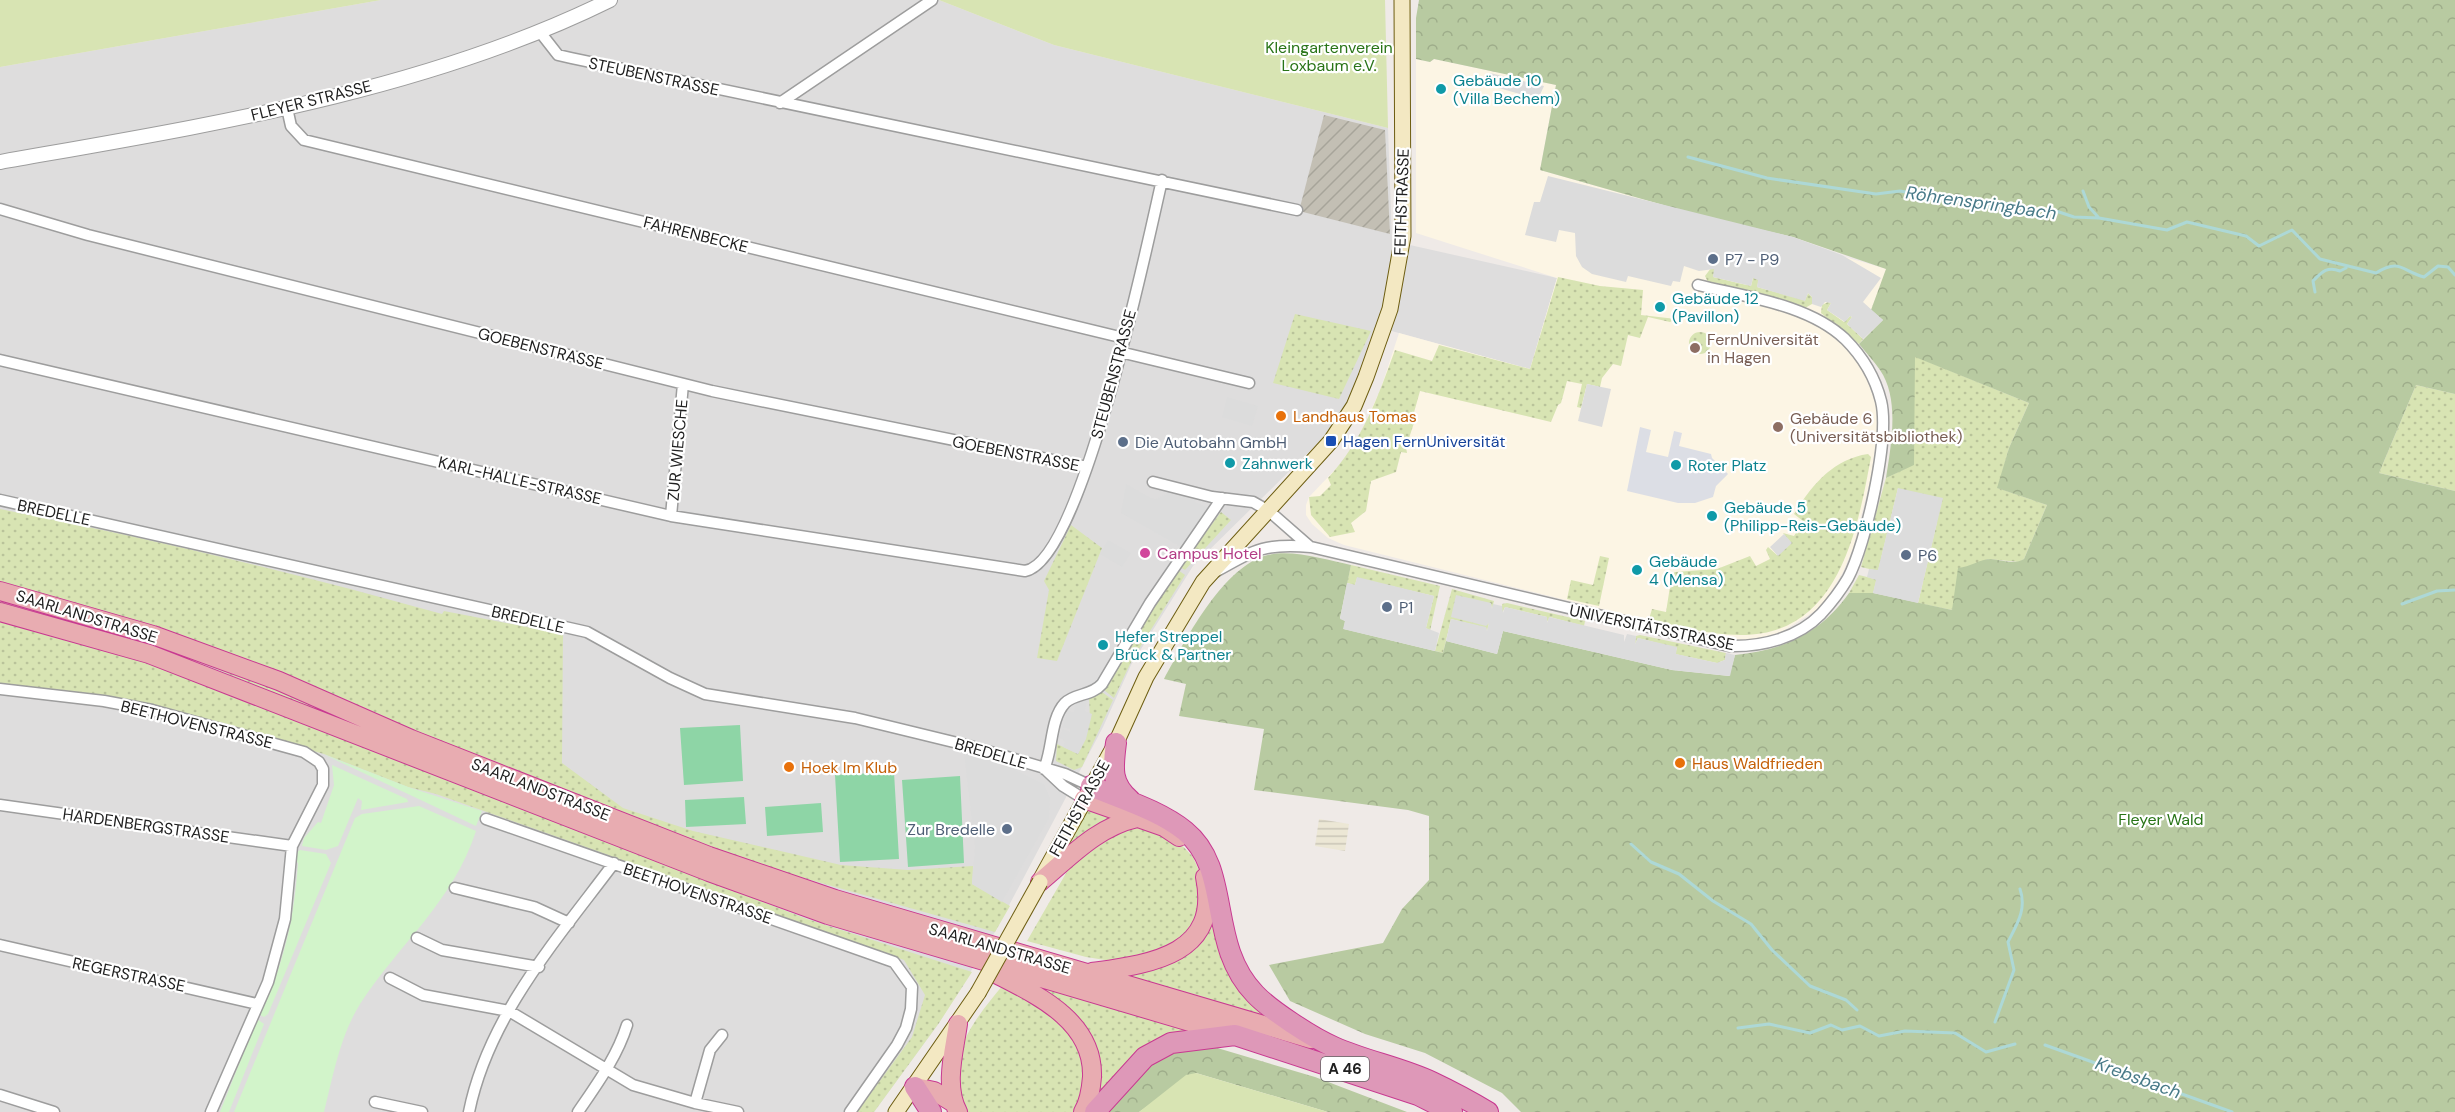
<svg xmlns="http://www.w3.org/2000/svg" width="2455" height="1112" viewBox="0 0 2455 1112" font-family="'DM Sans',sans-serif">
  <defs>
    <pattern id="construction-furrows" width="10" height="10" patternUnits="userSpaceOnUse" patternTransform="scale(1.5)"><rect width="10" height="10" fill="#c3bfb4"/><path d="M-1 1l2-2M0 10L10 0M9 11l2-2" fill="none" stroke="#a7a49a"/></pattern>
    <pattern id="farmland-rules" width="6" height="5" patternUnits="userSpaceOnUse" patternTransform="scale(1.5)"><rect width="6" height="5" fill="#ece7d5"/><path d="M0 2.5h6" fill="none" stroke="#cac6b7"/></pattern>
    <pattern id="grass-dots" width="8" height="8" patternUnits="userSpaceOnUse" patternTransform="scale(1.5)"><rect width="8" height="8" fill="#d8e4b3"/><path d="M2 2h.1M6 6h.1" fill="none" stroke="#b9c39a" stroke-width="1.8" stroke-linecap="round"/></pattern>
    <pattern id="forest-crowns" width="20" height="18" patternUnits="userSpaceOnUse" patternTransform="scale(1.5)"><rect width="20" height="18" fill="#b8caa1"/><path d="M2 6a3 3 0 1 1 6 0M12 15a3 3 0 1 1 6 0" fill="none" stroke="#9ead8a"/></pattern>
  </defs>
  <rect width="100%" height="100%" fill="#efeae7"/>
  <!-- residential -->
  <path fill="#dedddd" d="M381,0H939L1054,45L1388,128L1392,241L1557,278L1530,369L1377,327L1360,378L1347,405L1326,435L1193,566L1131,665L1103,727L995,932L939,1023L874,1112H0V67Z"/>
  <!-- education -->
  <path fill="#fcf5e4" d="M1416,59L1430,62L1434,59L1556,85L1540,170L1887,269L1863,339L1851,352L1862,366L1876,405L1878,430L1870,481L1853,548L1843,572L1826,600L1815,611L1783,631L1767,637L1748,640L1719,638L1344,545L1328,538L1312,524L1306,515V505L1309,497L1347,457L1360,435L1381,388L1399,333L1530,369L1557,278L1416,233Z"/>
  <!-- construction -->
  <path fill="url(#construction-furrows)" d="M1324,115L1385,130L1390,234L1299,211Z"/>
  <!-- farmland -->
  <path fill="url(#farmland-rules)" d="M1319,819L1349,824L1345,851L1315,846Z"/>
  <!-- grass -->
  <path fill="url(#grass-dots)" d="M1711,268L1715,269L1713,277L1751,286L1753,278L1759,279L1757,287L1805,300L1808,293L1812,297V304L1805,308L1708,282L1705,276Z
    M1558,277L1600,286L1643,290L1641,315L1676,319L1670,322L1648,317L1640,338L1628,335L1621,366L1613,364L1602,378L1600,387L1587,384L1581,408L1577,407L1582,384L1567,381L1561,403L1558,405L1551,422L1420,391L1413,416L1416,417L1406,447L1407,453L1401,452L1396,472L1371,481L1366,511L1351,523L1355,532L1330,537L1311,515L1309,497L1320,496L1331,485L1328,478C1362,441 1378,397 1395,350L1432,361L1439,345L1530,369Z
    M1828,302L1831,303L1827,310L1844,322L1850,316L1852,317L1847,324L1863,339L1859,344L1821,313L1822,305Z
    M1295,314L1371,331L1339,399L1273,383Z
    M1689 343a11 11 0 1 1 22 0a11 11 0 1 1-22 0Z
    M1914,356L2029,403L2009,448L1998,488L2047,505L2024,559L2019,562L1988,559L1970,567L1952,610L1918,603L1937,522L1919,504L1898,488L1878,571L1861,567L1886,478L1914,464Z
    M2416,385L2455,394V491L2379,473Z
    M1868,454L1871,457C1857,533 1838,636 1740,635C1709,635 1679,626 1649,619L1652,609L1666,612L1672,574L1675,572L1717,569L1750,556L1756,566L1770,559L1766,550L1768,547L1777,555L1791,543L1783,533L1794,536L1803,521L1794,514C1811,486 1833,459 1868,454Z
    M0,509C148,538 297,573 442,614L444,611L563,634L562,763L623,808L693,831L841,865L908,870L973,866L972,884L1010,906L995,932L758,865L707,848L122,617L0,582Z
    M1221,512L1231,520L1185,570L1180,567Z
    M1071,525L1102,548L1057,661L1037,658L1049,590L1044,581Z
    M1600,556L1609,558L1599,606L1567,599L1571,580L1593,585Z
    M1351,565L1440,586L1430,631L1426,628L1434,596L1357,578L1355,585L1347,583Z
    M1178,570L1185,575L1132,660L1114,698L1104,690L1155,602Z
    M1859,575L1883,581L1876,582L1873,593H1849Z
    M1452,589L1494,601L1492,609L1491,604L1486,625L1489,623L1487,631L1486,628L1451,619L1443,653L1435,651Z
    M0,596L174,648L371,727L379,736L211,667L106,632L0,603Z
    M1507,603L1585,621L1584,626L1550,617L1546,623L1547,617L1505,607L1502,613V604Z
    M0,616L89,639L807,919L972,972L939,1023L874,1112H857L912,1037L925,995L904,960L436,794L408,787L324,754L151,707L0,684Z
    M1640,635L1726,653L1725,660L1717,663L1675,654L1677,648L1638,638L1635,644L1636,636Z
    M1102,692L1113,700L1082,767L1074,770L1056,761L1057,744L1078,754C1089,732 1091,722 1089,699Z
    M1088,809L1115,817L1063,858Z
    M1136,824L1175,838L1193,857L1203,880L1199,918L1172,948L1118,962L1086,957L1027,941L1073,861L1092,842Z
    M1213,912L1218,939L1286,1023L1114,974L1142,972Z
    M1023,979L1203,1032L1098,1098L1099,1065Z
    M1003,985C1036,999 1079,1029 1086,1066C1089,1079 1081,1099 1079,1112H963C961,1098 955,1079 957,1066C961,1035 984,1008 1003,985Z"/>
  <!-- forest -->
  <path fill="url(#forest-crowns)" d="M1419,0H2455V394L2416,385L2379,473L2455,491V1112H1521L1502,1093L1425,1053L1365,1034L1290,1001L1269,965L1383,943L1402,909L1429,880V816L1408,810L1254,790L1264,729L1179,716L1186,684L1164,679C1185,641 1220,571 1264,556C1290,548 1326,560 1351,565L1340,618L1345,621L1344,629L1443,653L1446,641L1497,654L1503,631L1672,670L1729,676L1735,655C1784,650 1821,633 1849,593H1873L1952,610L1958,568C1970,567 1980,559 1991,559C2002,560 2015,565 2024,559L2047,505L1997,488L2009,448L2029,403L1915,357L1914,465L1886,478C1891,445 1900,399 1880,370C1874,361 1866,353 1859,344L1883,320L1871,310L1886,269L1793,237L1709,218L1540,170L1556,85L1434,59L1430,62L1416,59V18Z
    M1214,1047L1315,1077L1407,1112H1328L1196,1073L1139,1112H1106L1147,1067L1172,1051Z"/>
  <!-- park -->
  <path fill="#d2f4ca" d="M323,754L408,787L482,811L476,826Z
    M332,765L407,799L408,802L361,810L362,801L358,798L338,846L326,850L302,846L304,838L318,822L321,823L334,785Z
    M419,806L476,831C453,902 399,944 360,1004C340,1036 333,1076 324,1112H234L355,818L362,814Z
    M300,850L326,854L331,863L268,1014L264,1017L260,1015C284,963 294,920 298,863L295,861L297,852Z
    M257,1019L264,1024L229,1112H220Z"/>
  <!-- garden -->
  <path fill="#d8e4b3" d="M0,0H381L0,67Z
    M939,0H1385L1388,128L1054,45Z
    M1196,1073L1328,1112H1139L1186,1075Z"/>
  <!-- pitch -->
  <path fill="#8ed5a6" d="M740,725L743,781L684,785L680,728Z
    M894,772L899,859L840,862L835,775Z
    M960,776L964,863L908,867L902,780Z
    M744,797L746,824L686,827L685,800Z
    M821,803L823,832L767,836L765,807Z"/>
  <!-- parking -->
  <path fill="#dcdcdc" d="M1490,73L1544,86L1538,99L1488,85Z
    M1548,176L1793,237L1842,255L1881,278L1863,302L1883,320L1863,339L1847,324L1852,317L1850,316L1845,322L1827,310L1831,303L1825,302L1821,307L1812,304V297L1808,293L1805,301L1757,287L1758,280L1753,278L1751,286L1713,277L1714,269L1699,271L1684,266L1680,282L1673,281L1671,286L1628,276L1626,282L1592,274L1582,267L1576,256L1575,233L1559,230L1556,242L1525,235L1534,202H1540Z
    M1587,384L1611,389L1602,427L1578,421Z
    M1227,397L1258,406L1252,426L1222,417Z
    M1126,484L1151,498L1156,499L1168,493L1196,498L1195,502L1209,508L1208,511L1183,548L1121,513Z
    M1898,488L1943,498L1918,603L1873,593L1876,580L1867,577L1869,569L1878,570Z
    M1784,534L1792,543L1778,556L1770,547Z
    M1108,540L1131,553L1122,567L1100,554Z
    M1357,577L1434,596L1426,628L1439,633L1435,651L1343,629L1345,621L1340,619L1347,583L1355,585Z
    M1456,595L1491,603L1492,609L1493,604L1502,606L1503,613L1505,607L1547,617V623L1549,617L1624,635V642L1627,634L1636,636L1635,644L1638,638L1677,647L1676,654L1717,663L1725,660L1726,653L1735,655L1730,676L1672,670L1503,631L1497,654L1446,641L1451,619L1486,627L1487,631L1489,623L1486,626L1451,617Z
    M1087,700L1085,711L1092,714L1086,739L1078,754L1063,747L1065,741L1059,737L1063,729L1070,732V729L1063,727L1067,711L1074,712L1075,704Z
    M964,753L1000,762L1044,784L1050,798L1049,818L1002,902L972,884L975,847Z"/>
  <!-- plaza -->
  <path fill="#dcdee5" d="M1640,427L1651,430L1646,452L1668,457L1674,431L1682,433L1679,446L1711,454L1712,458L1728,474L1716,486L1713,497L1695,503H1678L1627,491Z"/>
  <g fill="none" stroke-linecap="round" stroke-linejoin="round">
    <!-- stream -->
    <path stroke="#add8d6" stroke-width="3" d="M1688,157L1767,178L1876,194L1900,191L1989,207L2004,203L2027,211L2050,209L2074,217L2099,218L2167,230L2187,222L2246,236L2259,246L2292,230L2320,259L2376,273C2400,258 2402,271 2424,277L2438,266L2448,267L2455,275
      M2083,191L2089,207L2099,218
      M2315,292L2313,281C2322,272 2327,266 2340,271L2346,268
      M2402,604L2437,591L2455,590
      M1631,844L1651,862L1679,874L1713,901L1751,924L1772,950L1810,986L1846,1000L1857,1010
      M1995,1022L2014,970L2008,942C2017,924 2027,909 2020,889
      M1738,1028L1769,1024L1810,1033L1831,1025L1842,1030L1860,1026L1879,1036L1905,1031L1955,1033L1986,1052L2015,1044
      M2045,1045L2232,1112"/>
    <!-- minor casing -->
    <g stroke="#9d9d9d" stroke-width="13">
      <path id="minor" d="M540,32L558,55L571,58L1297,210
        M780,103L932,0
        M287,108L291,126L304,140L1124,338
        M0,209L88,235L712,391L1087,467
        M1120,352L1249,383
        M0,360L671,516L1025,571C1082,562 1148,240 1162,180
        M1153,482L1212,497L1253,502L1269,511L1309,546
        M0,500L587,632L670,678L705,694L855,718L970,746L1065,774L1091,786
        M671,516L683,384
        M1217,571C1256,549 1266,543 1311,547L1729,646C1762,647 1798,638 1821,614C1831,603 1841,590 1848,578C1866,544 1890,438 1881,401C1875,377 1862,356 1845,339C1808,304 1745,297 1698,285
        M0,689L104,701L152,710L304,752L319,762L323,769V785L292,846L285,919L268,982L211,1112
        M1044,769C1053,749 1050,719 1065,703C1075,693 1092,696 1102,684L1150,603L1222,498
        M1047,771L1063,786L1084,799
        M0,805L292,846
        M486,819L894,962L912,987L911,1009L906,1028L897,1045L850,1112
        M455,888L534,907L569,923
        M417,938L442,950L539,967
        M0,945L257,1004
        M390,978L423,995L509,1011L633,1085L695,1103L738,1112
        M0,1095L54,1112
        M375,1102L422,1112
        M695,1103L710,1050L722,1035
        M469,1112C488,1017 557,939 614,863
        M578,1112C597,1084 617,1057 627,1025"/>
    </g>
    <!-- tertiary casing -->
    <g stroke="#9d9d9d" stroke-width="16">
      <path id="tertiary" d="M0,162C203,126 424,92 610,0"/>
    </g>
    <!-- secondary casing -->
    <g stroke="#6d5d11" stroke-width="17">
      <path id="secondary" d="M1042,877L1116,743L1146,677L1203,582L1331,441L1354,406L1366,377L1390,309L1403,236L1402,0
        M896,1112L978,993"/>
    </g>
    <!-- trunk casing -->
    <g stroke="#c83991" stroke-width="20">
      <path id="trunk" d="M0,591L153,635L279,681L411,739L709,856L835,899L1311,1039
        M0,612L149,654L709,872L828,915L1234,1035
        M1084,799L1164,827L1179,837
        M1040,882C1070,857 1097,827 1137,818
        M1092,972C1149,964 1221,956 1205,877
        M998,975C1039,996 1094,1022 1092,1077C1091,1089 1089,1102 1083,1112
        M915,1087L934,1091L952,1102
        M958,1112C944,1086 954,1052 958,1024"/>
    </g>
    <!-- motorway casing -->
    <g stroke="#c83991" stroke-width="22">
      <path id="motorway" d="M1116,743C1113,767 1110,783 1130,800
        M1091,786C1121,799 1159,810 1185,831C1233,870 1206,943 1255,994C1270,1010 1313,1038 1334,1047C1365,1061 1400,1067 1432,1082C1451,1091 1470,1101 1488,1112
        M915,1087L931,1112
        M1095,1112L1145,1057L1171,1043L1235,1035L1418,1095L1452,1112"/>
    </g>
    <!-- minor -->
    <use href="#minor" stroke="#fff" stroke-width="10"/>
    <!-- tertiary -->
    <use href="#tertiary" stroke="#fff" stroke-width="14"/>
    <!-- secondary -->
    <use href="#secondary" stroke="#f3e8c2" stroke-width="15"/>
    <!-- trunk -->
    <use href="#trunk" stroke="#e8acb1" stroke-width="18"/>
    <!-- motorway -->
    <use href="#motorway" stroke="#de98b8" stroke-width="20"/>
    <!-- secondary-bridge casing -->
    <g stroke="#6d5d11" stroke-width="17" stroke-linecap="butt">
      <path id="secondary-bridge" d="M978,993L1040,882"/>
    </g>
    <!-- secondary-bridge -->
    <use href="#secondary-bridge" stroke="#f3e8c2" stroke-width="15"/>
  </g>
  <!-- markers -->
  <g fill="#0f9aa8" stroke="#fff" stroke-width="2">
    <circle cx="1441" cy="89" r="6"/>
    <circle cx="1660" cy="307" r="6"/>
    <circle cx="1230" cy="463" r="6"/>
    <circle cx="1676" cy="465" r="6"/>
    <circle cx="1712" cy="516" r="6"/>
    <circle cx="1637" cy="570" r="6"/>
    <circle cx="1103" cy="645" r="6"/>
  </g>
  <g fill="#5c6f8a" stroke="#fff" stroke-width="2">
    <circle cx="1713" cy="259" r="6"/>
    <circle cx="1123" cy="442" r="6"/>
    <circle cx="1906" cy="555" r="6"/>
    <circle cx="1387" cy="607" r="6"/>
    <circle cx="1007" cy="829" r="6"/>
  </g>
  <g fill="#8d6e63" stroke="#fff" stroke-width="2">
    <circle cx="1695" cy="348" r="6"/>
    <circle cx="1778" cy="427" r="6"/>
  </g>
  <g fill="#e8710a" stroke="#fff" stroke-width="2">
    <circle cx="1281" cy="416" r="6"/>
    <circle cx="1680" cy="763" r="6"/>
    <circle cx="789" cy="767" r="6"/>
  </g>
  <rect fill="#1a4fb4" stroke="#fff" stroke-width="2" x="1325" y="435" width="12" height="12" rx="3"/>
  <circle fill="#d1479c" stroke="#fff" stroke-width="2" cx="1145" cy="553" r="6"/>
  <g text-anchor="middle" stroke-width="4.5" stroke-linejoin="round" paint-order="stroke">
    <!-- shield labels -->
    <rect fill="#fff" stroke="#636363" stroke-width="1.5" x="1321" y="1057" width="48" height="24" rx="4.5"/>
    <g font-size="15" font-weight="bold" fill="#202020">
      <text x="1345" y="1074">A 46</text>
    </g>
    <!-- park labels -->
    <g font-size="16" fill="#297418" stroke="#fff">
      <text x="1329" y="53">Kleingartenverein<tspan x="1329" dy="18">Loxbaum e.V.</tspan></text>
      <text x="2161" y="825">Fleyer Wald</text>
    </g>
    <!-- street labels -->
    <g font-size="16" fill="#202020" stroke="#fff">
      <text transform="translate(654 76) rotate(12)" y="6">STEUBENSTRASSE</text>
      <text transform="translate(311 100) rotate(-14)" y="6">FLEYER STRASSE</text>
      <text transform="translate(1401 202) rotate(-88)" y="6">FEITHSTRASSE</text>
      <text transform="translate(696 234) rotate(14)" y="6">FAHRENBECKE</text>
      <text transform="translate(541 348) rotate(14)" y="6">GOEBENSTRASSE</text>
      <text transform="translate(1113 374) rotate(-75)" y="6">STEUBENSTRASSE</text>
      <text transform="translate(677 450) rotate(-85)" y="6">ZUR WIESCHE</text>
      <text transform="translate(1016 453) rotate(11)" y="6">GOEBENSTRASSE</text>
      <text transform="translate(520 480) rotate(13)" y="6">KARL-HALLE-STRASSE</text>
      <text transform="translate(54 512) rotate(12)" y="6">BREDELLE</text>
      <text transform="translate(87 616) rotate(17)" y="6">SAARLANDSTRASSE</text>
      <text transform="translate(528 619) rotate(13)" y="6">BREDELLE</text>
      <text transform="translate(1652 627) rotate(12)" y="6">UNIVERSITÄTSSTRASSE</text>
      <text transform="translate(197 724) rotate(14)" y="6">BEETHOVENSTRASSE</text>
      <text transform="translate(991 753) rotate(16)" y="6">BREDELLE</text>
      <text transform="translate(541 789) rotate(21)" y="6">SAARLANDSTRASSE</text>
      <text transform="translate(1079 808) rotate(-61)" y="6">FEITHSTRASSE</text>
      <text transform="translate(146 825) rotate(8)" y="6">HARDENBERGSTRASSE</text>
      <text transform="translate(698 893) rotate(19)" y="6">BEETHOVENSTRASSE</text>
      <text transform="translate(1000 948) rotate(16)" y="6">SAARLANDSTRASSE</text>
      <text transform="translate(129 974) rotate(12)" y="6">REGERSTRASSE</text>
    </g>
    <!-- culture labels -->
    <g font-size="16" fill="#0d838f" stroke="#fff" text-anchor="start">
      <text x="1453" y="86">Gebäude 10<tspan x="1453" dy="18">(Villa Bechem)</tspan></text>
      <text x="1672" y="304">Gebäude 12<tspan x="1672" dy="18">(Pavillon)</tspan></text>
      <text x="1242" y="469">Zahnwerk</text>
      <text x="1688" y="471">Roter Platz</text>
      <text x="1724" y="513">Gebäude 5<tspan x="1724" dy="18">(Philipp-Reis-Gebäude)</tspan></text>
      <text x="1649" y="567">Gebäude<tspan x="1649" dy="18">4 (Mensa)</tspan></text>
      <text x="1115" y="642">Hefer Streppel<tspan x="1115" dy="18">Brück &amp; Partner</tspan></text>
    </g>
    <!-- service labels -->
    <g font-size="16" fill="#4e5e75" stroke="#fff" text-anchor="start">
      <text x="1725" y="265">P7 - P9</text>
      <text x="1135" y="448">Die Autobahn GmbH</text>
      <text x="1918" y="561">P6</text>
      <text x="1399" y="613">P1</text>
      <text x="995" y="835" text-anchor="end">Zur Bredelle</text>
    </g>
    <!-- education labels -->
    <g font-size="16" fill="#785e54" stroke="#fff" text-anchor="start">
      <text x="1707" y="345">FernUniversität<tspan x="1707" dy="18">in Hagen</tspan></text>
      <text x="1790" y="424">Gebäude 6<tspan x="1790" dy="18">(Universitätsbibliothek)</tspan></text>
    </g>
    <!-- food labels -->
    <g font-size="16" fill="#c56008" stroke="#fff" text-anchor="start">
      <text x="1293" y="422">Landhaus Tomas</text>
      <text x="1692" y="769">Haus Waldfrieden</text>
      <text x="801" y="773">Hoek Im Klub</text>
    </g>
    <!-- transit labels -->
    <g font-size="16" fill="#164399" stroke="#fff" text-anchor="start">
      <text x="1343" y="447">Hagen FernUniversität</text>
    </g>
    <!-- hotel labels -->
    <g font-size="16" fill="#b23c85" stroke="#fff" text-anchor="start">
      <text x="1157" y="559">Campus Hotel</text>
    </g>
    <!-- water labels -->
    <g font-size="18" font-style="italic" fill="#487a88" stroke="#fff">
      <text transform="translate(1981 203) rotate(8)" y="6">Röhrenspringbach</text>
      <text transform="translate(2138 1078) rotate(20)" y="6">Krebsbach</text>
    </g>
  </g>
</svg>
